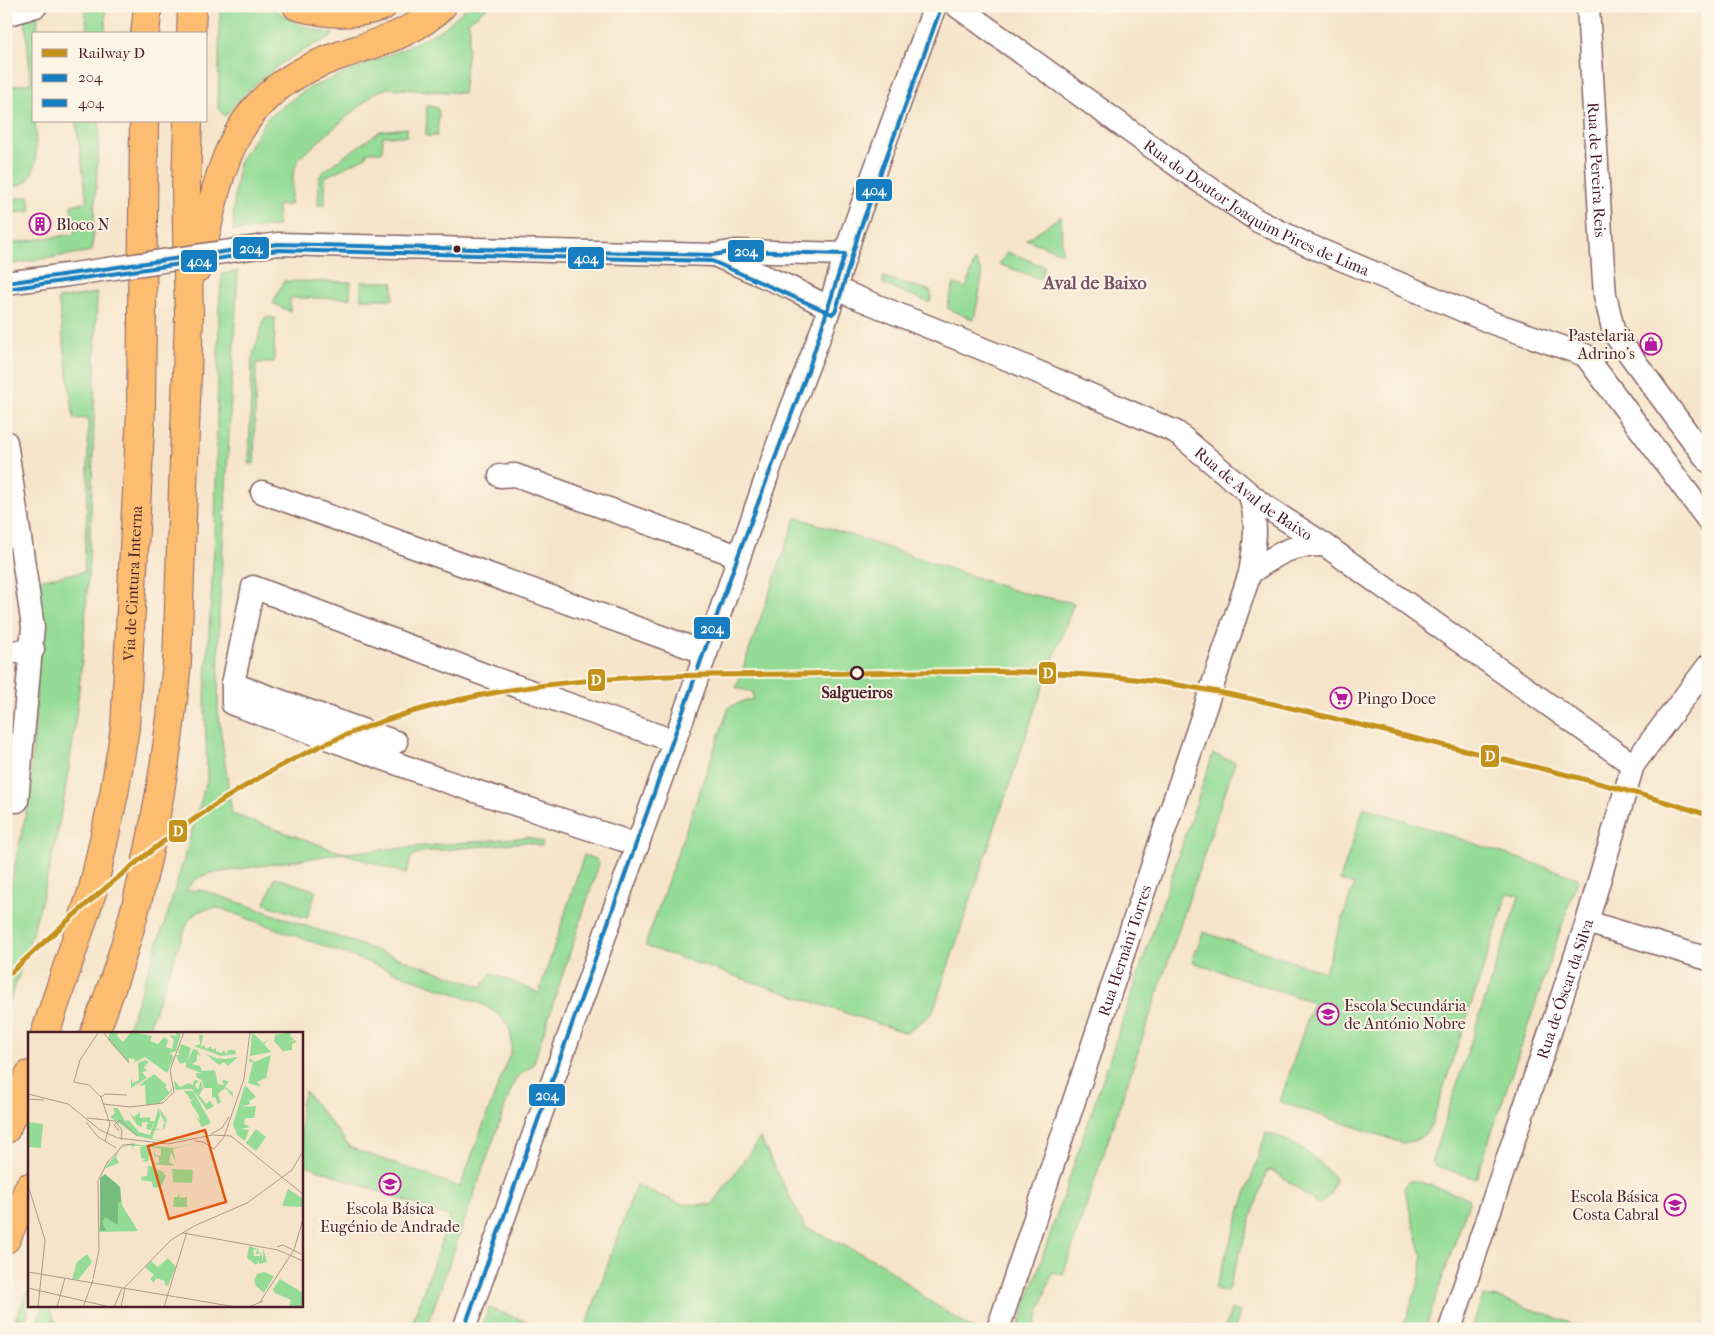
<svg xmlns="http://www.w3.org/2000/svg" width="1714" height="1335" viewBox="0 0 1714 1335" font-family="'IM FELL French Canon',serif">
  <rect width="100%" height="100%" fill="#fcf5e5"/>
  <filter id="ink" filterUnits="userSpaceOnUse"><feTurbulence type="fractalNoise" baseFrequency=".02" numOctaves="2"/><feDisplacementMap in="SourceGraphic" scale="10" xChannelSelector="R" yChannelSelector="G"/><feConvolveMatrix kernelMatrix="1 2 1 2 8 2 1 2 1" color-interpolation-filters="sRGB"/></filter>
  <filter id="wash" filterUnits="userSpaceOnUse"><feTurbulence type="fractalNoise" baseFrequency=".0096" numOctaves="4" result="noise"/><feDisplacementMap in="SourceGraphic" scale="20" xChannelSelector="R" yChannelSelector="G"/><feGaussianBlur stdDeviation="1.12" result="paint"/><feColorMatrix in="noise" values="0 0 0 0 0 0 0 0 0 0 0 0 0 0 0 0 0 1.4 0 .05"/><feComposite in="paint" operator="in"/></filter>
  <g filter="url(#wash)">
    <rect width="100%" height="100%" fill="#f6e4ca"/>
    <!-- green -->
    <path fill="#94dc96" stroke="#6f7e60" d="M84,6H106L105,34H76L88,32Z
      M220,6H271C290,22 309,29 333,34L331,38C288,54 254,81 225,116L218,109Z
      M468,6H489L468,22L470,29L463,93L387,88L375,93L299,158L294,170L290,205H278V226L233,231L234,202L239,163L268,117L307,89L405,48L443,29Z
      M38,11L37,34H34L36,159C31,180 28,185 6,188V87L31,83L25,18Z
      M427,105L437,108L439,112L437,136H426Z
      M76,121H100L92,251L6,265V244L75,234L71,205L87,202Z
      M407,128V136H383L382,152H367L366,157L325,177V205H318L319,177L325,170L380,131Z
      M29,196L31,211L6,214V200Z
      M1061,216L1062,253L1026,239H1027Z
      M1007,252L1044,266L1040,279L999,264Z
      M975,260L981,271L982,278L974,320L947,308L954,284L966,288Z
      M238,271L219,616L218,711L232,814L343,853L528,837L543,842L542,846L526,842L421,852L412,856L406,874L343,853L208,874L197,878L185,891L201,890L223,897L482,987L491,973L539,993L584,855L596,859L599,864L533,1065L515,1079L426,1329H410L450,1217L306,1165L301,1167V1103L305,1091L351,1148L460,1187L511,1051C514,1023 502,1016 480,1003L219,908C204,908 198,910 188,921L146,1034H126L167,916L207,780L205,698L215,533L219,307L222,274Z
      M883,277L931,291V300L928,302L883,284Z
      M284,281L351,282L350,298H290V312L273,303Z
      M361,282H393V299H361Z
      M97,293C90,534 95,781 6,1010V908L28,803L36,711L37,580L84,572L88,481V418L74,419L58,299Z
      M265,317L275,318L274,363H256L254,464H249L252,358Z
      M796,517L1019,592L1074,603L1033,715L932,1014L906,1033L645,946L729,707L746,700H753V692L736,688Z
      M1213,754L1235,762L1063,1275L1052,1272L1034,1329H1018Z
      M1364,807L1578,878L1476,1179L1437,1166L1432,1162L1433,1157L1519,896L1508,893L1431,1126C1423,1138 1417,1141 1403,1143L1280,1102L1313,1002L1192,962L1203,932L1325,972L1354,885L1340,880Z
      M275,877L316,891L307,918L265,904Z
      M1266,1133C1295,1140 1315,1157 1335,1178L1331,1194L1320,1205L1274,1171L1267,1170L1227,1292L1215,1289Z
      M760,1138L805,1227L881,1263L928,1300L973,1329H585L636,1185L681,1204L712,1205Z
      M1409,1181H1418L1470,1199L1425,1329H1403L1421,1274L1422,1256L1404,1188Z
      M29,1288L30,1306L21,1329H11Z
      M1483,1296L1499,1298L1588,1329H1471Z
      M43,1306H49L58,1329H34Z
      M489,1308L546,1329H481Z
      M1231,1309L1240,1312L1235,1329H1225Z"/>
  </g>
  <g filter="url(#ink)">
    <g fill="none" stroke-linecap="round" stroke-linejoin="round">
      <!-- street casing -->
      <g stroke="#866463" stroke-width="25">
        <g id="street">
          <path id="s1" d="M957,6L1192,176L1258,221L1310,246L1493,323L1585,355L1708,520"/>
          <path id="s2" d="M1588,6L1602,252L1605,295L1614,333L1708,461"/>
          <path d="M6,15L36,6"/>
          <path d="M278,244L713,255L736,251L845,254"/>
          <path d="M714,255L789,287L830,308"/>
          <path d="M6,283L67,275"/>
          <path id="s3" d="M836,289L1017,363L1176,432L1263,505L1325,545L1633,765"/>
          <path d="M6,442L33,627L17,801L6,797"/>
          <path d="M500,476L515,475L738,556"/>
          <path d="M262,492L706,653"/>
          <path d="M1250,573C1279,553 1288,545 1325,545"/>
          <path d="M6,653L33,649"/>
          <path d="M233,684V704L442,780L638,845"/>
          <path d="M396,742L233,684L253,587L493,678L674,741"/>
          <path d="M1587,922L1708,959"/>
          <path d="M464,1329L706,653L779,441L825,322L853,230L935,6"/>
          <path id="s4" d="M998,1329L1250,573C1255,543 1258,524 1250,495"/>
          <path id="s5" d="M1450,1329L1587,922L1633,765L1708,666"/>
        </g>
      </g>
      <!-- highway casing -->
      <g stroke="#866463" stroke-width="30">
        <g id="highway">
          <path d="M297,6C327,14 353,16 383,6"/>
          <path d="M145,34L148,6"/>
          <path d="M191,34L192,6"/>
          <path d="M199,267C220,163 231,91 344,54C377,43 417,32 442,6"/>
          <path id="s6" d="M45,1034L93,889L114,794L125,728L141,410L144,121"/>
          <path d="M94,1034C142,917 165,787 177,662L189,315L186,188L188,121"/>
          <path d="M6,1129L29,1075"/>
          <path d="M6,1239L29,1187"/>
        </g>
      </g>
      <!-- street -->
      <use href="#street" stroke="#fff" stroke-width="22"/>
      <!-- highway -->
      <use href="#highway" stroke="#fcbd6f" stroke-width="28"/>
      <!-- street-bridge casing -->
      <g stroke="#866463" stroke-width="25" stroke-linecap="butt">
        <path id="street-bridge" d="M67,275L278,244"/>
      </g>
      <!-- street-bridge -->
      <use href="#street-bridge" stroke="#fff" stroke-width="22"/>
      <!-- bus-1 casing -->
      <g stroke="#fcf5e5" stroke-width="8">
        <path id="bus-1" d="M6,283L278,244L713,255L736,251L845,254L809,368L738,556L464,1329"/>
      </g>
      <!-- bus-2 casing -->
      <g stroke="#fcf5e5" stroke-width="8">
        <path id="bus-2" d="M7,289L278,250L712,261L832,314L836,310L859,232L941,8"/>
      </g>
      <!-- bus-1 -->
      <use href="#bus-1" stroke="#187ec2" stroke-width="4"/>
      <!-- bus-2 -->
      <use href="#bus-2" stroke="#187ec2" stroke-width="4"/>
      <!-- rail-1 casing -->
      <g stroke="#fcf5e5" stroke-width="9">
        <path id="rail-1" d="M6,977C117,874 225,779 369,726C505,676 647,675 790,674C902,673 1014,667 1125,678C1222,688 1315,714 1409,737C1509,761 1610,783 1708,815"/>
      </g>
      <!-- rail-1 -->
      <use href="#rail-1" stroke="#c4911a" stroke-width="5"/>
    </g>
  </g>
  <!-- icons -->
  <defs>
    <g id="building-ring" transform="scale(1.125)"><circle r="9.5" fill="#fcf5e5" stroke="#b5179e" stroke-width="1.5"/><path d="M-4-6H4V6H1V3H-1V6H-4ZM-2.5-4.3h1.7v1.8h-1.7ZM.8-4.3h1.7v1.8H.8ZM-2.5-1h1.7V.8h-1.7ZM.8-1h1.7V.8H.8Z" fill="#b5179e"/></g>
    <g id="shop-ring" transform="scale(1.125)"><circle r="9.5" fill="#fcf5e5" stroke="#b5179e" stroke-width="1.5"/><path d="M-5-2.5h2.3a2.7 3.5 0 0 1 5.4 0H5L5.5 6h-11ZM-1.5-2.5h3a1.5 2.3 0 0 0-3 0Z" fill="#b5179e"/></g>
    <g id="supermarket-ring" transform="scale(1.125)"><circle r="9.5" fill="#fcf5e5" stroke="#b5179e" stroke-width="1.5"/><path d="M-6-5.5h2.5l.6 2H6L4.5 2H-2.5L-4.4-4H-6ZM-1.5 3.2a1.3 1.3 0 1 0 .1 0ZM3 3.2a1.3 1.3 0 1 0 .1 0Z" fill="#b5179e"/></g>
    <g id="school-ring" transform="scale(1.125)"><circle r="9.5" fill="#fcf5e5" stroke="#b5179e" stroke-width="1.5"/><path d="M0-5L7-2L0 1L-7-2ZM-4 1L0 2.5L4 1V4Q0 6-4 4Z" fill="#b5179e"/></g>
  </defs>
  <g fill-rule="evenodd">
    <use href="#building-ring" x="40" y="224"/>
    <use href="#shop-ring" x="1651" y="344"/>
    <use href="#supermarket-ring" x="1341" y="698"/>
    <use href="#school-ring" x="1328" y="1014"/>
    <use href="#school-ring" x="390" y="1184"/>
    <use href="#school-ring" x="1675" y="1205"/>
  </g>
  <!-- markers -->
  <circle fill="#4a1f2b" stroke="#fcf5e5" stroke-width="2" cx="457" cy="249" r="4.5"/>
  <circle fill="#fcf5e5" stroke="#4a1f2b" stroke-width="2.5" cx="857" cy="673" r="6"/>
  <g text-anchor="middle" stroke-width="4" stroke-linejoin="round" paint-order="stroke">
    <!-- street labels -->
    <g font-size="16" fill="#4a1f2b" stroke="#fcf5e5">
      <text dy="6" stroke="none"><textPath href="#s2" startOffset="164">Rua de Pereira Reis</textPath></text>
      <text dy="6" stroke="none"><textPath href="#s1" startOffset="362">Rua do Doutor Joaquim Pires de Lima</textPath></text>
      <text dy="6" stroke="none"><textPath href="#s3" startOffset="468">Rua de Aval de Baixo</textPath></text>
      <text dy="6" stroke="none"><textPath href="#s6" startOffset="462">Via de Cintura Interna</textPath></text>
      <text dy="6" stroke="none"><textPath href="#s4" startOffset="399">Rua Hernâni Torres</textPath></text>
      <text dy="6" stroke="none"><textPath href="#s5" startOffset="359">Rua de Óscar da Silva</textPath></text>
    </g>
    <!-- poi labels -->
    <g font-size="16" fill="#4a1f2b" stroke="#fcf5e5" text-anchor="start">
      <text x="56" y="230">Bloco N</text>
      <text x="1635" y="341" text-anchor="end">Pastelaria<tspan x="1635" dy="18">Adrino's</tspan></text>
      <text x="1357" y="704">Pingo Doce</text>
      <text x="1344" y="1011">Escola Secundária<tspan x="1344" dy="18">de António Nobre</tspan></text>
      <text x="1659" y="1202" text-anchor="end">Escola Básica<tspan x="1659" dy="18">Costa Cabral</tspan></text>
      <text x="390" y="1214" text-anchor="middle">Escola Básica<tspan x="390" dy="18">Eugénio de Andrade</tspan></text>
    </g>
    <!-- stop labels -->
    <g font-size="16" font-weight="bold" fill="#4a1f2b" stroke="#fcf5e5">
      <text x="857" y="698">Salgueiros</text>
    </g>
    <!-- neighbourhood labels -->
    <g font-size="18" font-weight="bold" fill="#7a516b" stroke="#fcf5e5">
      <text x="1095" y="289">Aval de Baixo</text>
    </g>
  </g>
  <!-- overview -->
  <g transform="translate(28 1032)">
    <rect width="275" height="275" fill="#f6e4ca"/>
    <path d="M82,0H90L89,4L95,10L103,0L124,4L122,9L130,12L136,5L140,8L138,15L144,17L146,8L141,3L150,4L146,0L153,2L148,19L142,21L146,25L139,41L117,25L103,32L108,28L101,26V31L80,8ZM224,0L235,11L241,7L236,12L243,20L222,24ZM263,0L262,4L266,7L259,12L266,8L269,10L264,12V18L255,19L246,9L247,3ZM171,3H175L173,15L176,13L178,17L183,14L184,18L188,16V19L194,21L195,18L199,22L200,18H207L208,22L193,24L166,14L172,12ZM153,12L163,16L159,30L165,17L169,18L173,24L169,22V29L164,32L172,34L174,39L187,38L190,52L196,53L194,48L201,49L197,55L205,61V65L197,56L190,62L193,70L190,72L187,65L184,66V56H176L174,48L169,46L168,41H173L158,35V30L152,32L148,23H152L150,21ZM178,22L188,26L198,27L208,25H210L200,34L196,30L191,33ZM243,23L238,46L229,50L233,55L220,51L225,30H221L222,26L226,30ZM117,28L121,30L116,35L119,39L114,40L119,46L103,56V46L105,51L111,48L110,31ZM126,42L139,53L137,55L142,61L143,54L144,59L131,72L118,73L117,53L110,54ZM146,48L152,55L161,51L164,53L167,48L171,49L167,53L170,58L173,48L175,57L171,63L178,72L182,69L186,74L179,78L164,57L147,58ZM217,53L228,65L221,69L222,72L213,75L228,74L226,86H217L216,92L222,95L213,97L221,98L217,109L209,103L205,92ZM156,59H165L183,91L174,95L172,92L167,82L172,89L170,82L162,70L168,66L163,68ZM131,75L132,84L128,97H135V94L137,90L133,84L132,77L139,88L136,97L127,98L124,107L138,109L166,105L153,108L130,109L109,104L82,85L87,81L85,76H90L97,89L101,88L111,100L122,103ZM101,80L106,85L112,80V86L122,85V89H126L123,98L118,97L120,90H114V95L109,93ZM0,90L15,92L13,116L0,115ZM228,97L238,105L228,119L218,111ZM168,111L145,117L148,131L143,120L141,130L147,134L123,132L131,131V125L126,124V116L127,123L133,124V117L122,115L120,130L114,129L118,127L113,126L112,115L117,114H105L106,119L103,113L93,116L88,125L91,131L76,137L94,115L104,112L146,116ZM120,134H127V138L134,139L138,144L132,156L125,155L124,150L113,148V145L119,144ZM144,137L165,138L164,151L145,150ZM77,142L92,155L94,173L110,199L71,200ZM260,157L275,167V175L254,174ZM150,160L152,166L159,165V175H145L146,165H150ZM221,214L230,217L231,222H228L229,217L225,218L226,224H232L233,219L235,230V216L239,230L231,232V229L228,233L219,226ZM59,222L64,230L50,248L44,247L49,230ZM140,226L148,235L140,254L137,253V249L128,246L126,251L122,247L126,243L117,235L123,229L130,235ZM236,240L246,244L236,261L228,254L226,248L229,242ZM252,247L275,261V275H261L263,268L247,261L245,257Z" fill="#94dc96"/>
    <path d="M77,142L92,155L93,169L90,172V193L77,185L74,190L78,198L75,199L72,198V146Z" fill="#77bc7f"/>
    <path fill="none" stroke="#b1958a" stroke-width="1" d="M75,0L101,31M70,1L52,28L46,50L61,53L73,65L82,92L77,109M0,62L40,72L72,98L90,106L140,112L184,103L203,104L275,162M73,65L77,62L99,63M0,67L16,68M75,72L102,75L135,71L146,60L142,38L156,0M59,86L87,89L94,98L93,108M58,90L69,104L88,116M91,99L86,93L92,88L109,104M183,102L194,96L201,85M167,109L175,110L186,117L196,105L216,47L222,0M79,131L95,113L107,112M0,153L17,208L10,275M155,201L250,218L275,229M249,215L255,213L275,223M0,240L208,275M65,247L71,218L70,149L80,129M0,256L82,275M96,256L143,208L166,194L219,171L264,138L275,119M232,270L266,218L275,187M29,275L37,246M55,275L65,248M86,275L94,256M93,275L97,256M136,275L159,200M221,275L235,269"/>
    <path fill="#e0560e" fill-opacity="0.15" stroke="#e0560e" stroke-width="2.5" d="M177,98L198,170L141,187L120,114Z"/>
    <rect width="275" height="275" fill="none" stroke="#4a1f2b" stroke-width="2.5"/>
  </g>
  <g stroke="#fcf5e5" stroke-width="2">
    <rect x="855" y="178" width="38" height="24" rx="5" fill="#187ec2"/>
    <rect x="232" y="236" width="38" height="24" rx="5" fill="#187ec2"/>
    <rect x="727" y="239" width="38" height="24" rx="5" fill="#187ec2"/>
    <rect x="567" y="246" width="38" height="24" rx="5" fill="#187ec2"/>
    <rect x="180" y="249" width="38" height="24" rx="5" fill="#187ec2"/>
    <rect x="693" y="616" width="38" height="24" rx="5" fill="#187ec2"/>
    <rect x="1038" y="661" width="19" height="24" rx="5" fill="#c4911a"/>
    <rect x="587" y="668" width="19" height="24" rx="5" fill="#c4911a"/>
    <rect x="1480" y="744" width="20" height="24" rx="5" fill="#c4911a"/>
    <rect x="168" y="819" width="20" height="24" rx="5" fill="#c4911a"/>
    <rect x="528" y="1083" width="38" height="24" rx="5" fill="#187ec2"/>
  </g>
  <g font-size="14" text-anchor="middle" font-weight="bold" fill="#fff">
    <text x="874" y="195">404</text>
    <text x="251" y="253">204</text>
    <text x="746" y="256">204</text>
    <text x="586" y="263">404</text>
    <text x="199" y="266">404</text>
    <text x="712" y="633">204</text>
    <text x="1048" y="678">D</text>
    <text x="596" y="685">D</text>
    <text x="1490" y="761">D</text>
    <text x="178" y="836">D</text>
    <text x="547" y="1100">204</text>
  </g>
  <!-- margin -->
  <rect width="1714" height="1335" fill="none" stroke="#fcf5e5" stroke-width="25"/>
  <!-- legend -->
  <rect x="32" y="32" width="175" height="90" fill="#fcf5e5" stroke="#b59f9b"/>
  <rect x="42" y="49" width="25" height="8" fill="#c4911a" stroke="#b59f9b"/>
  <text x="78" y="58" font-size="15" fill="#4a1f2b">Railway D</text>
  <rect x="42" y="74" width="25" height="8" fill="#187ec2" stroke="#b59f9b"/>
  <text x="78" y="82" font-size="15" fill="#4a1f2b">204</text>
  <rect x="42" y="99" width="25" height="8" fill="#187ec2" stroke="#b59f9b"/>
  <text x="78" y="108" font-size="15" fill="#4a1f2b">404</text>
</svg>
